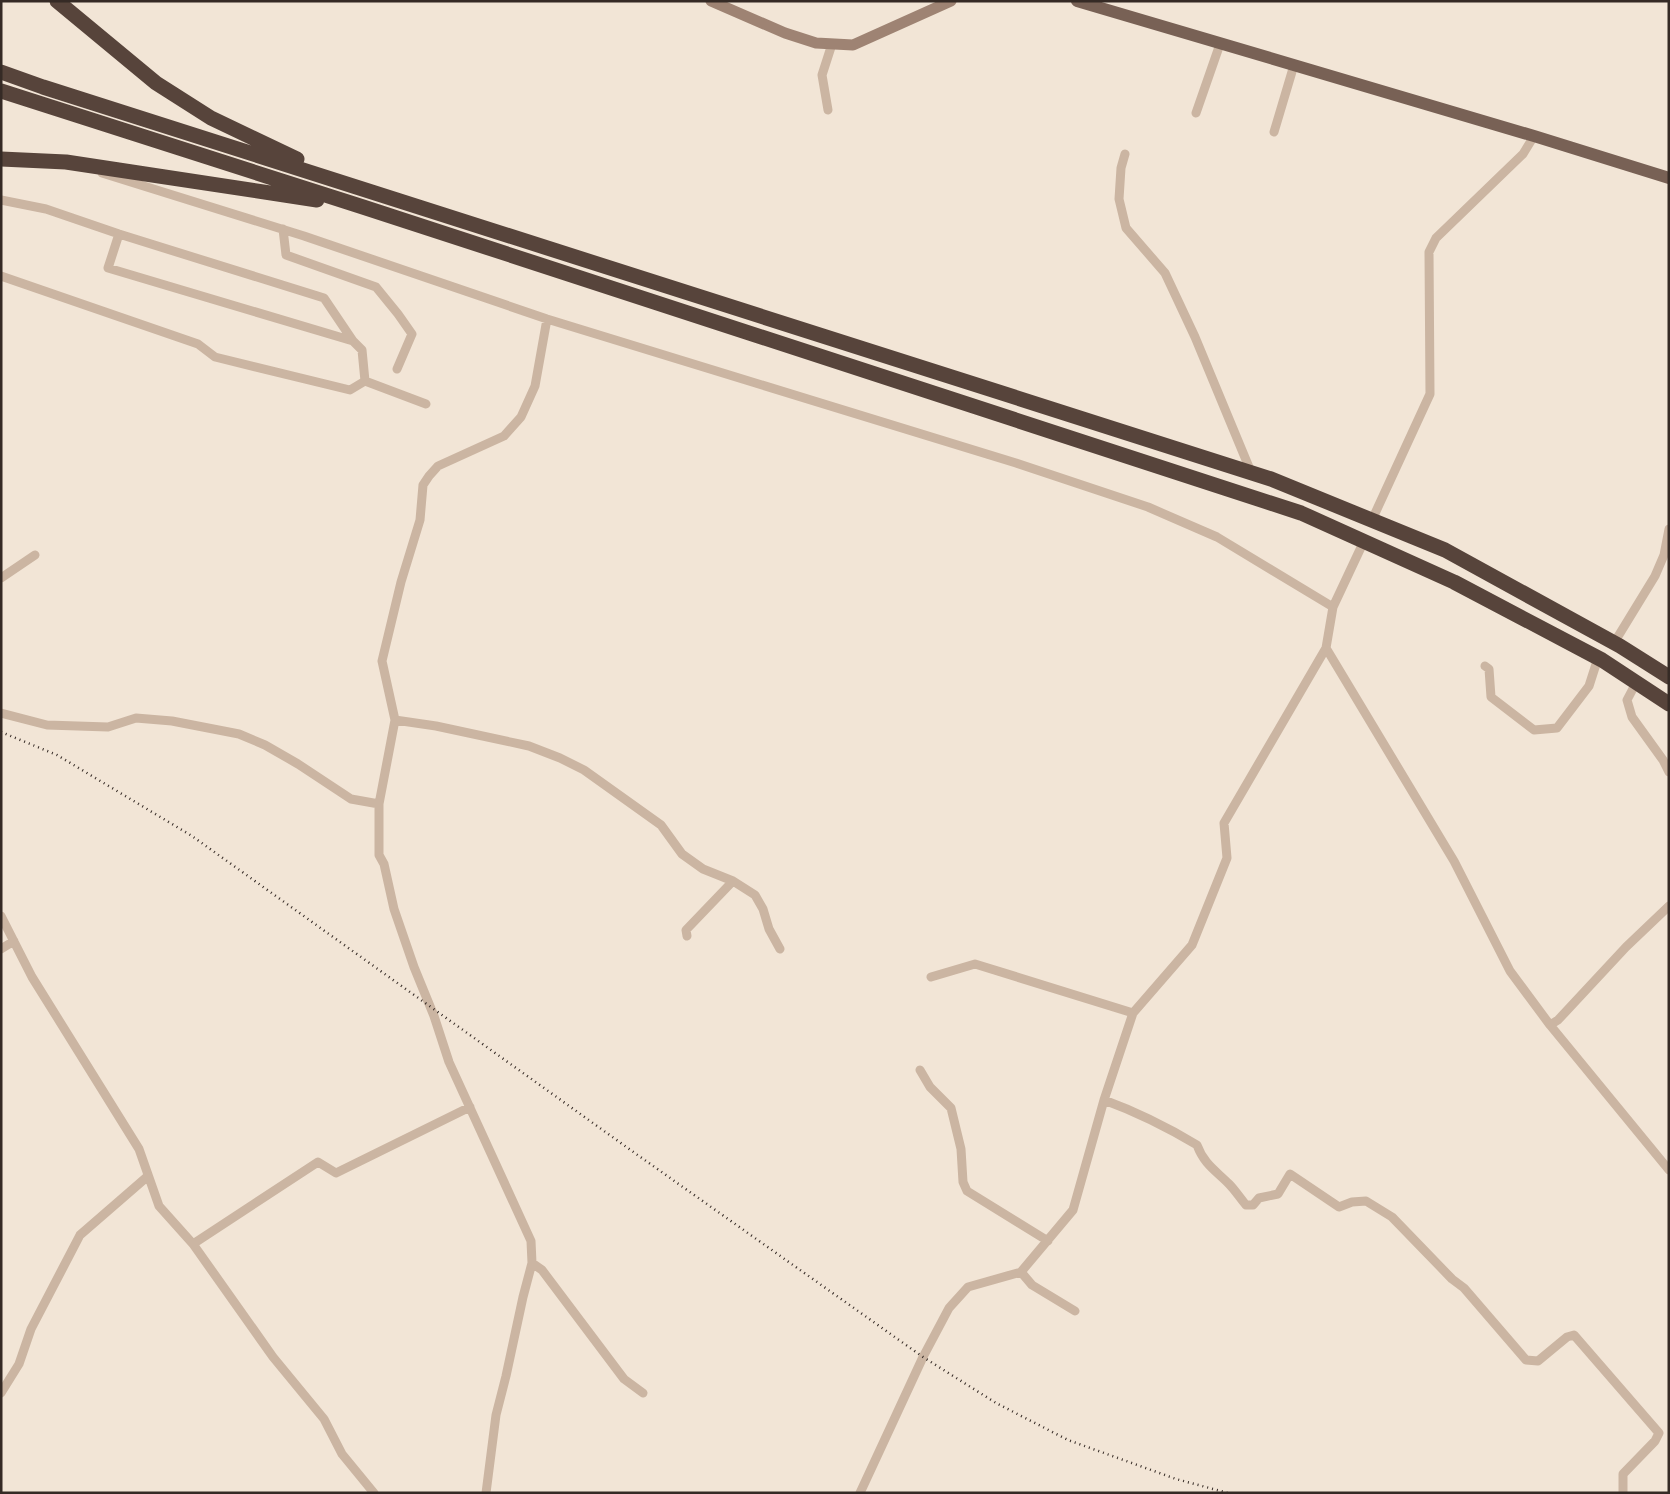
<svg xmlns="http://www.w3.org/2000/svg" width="1670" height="1494" viewBox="0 0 1670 1494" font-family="Cabin,sans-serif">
  <rect width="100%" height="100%" fill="#f2e5d6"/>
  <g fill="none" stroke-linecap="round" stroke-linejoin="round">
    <!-- street -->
    <path stroke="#cbb5a2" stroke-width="9" d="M828,110L822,75L832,44
      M1196,113L1220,44
      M1274,132L1294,65
      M1125,154L1121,168L1119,199L1126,228L1165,273L1195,337L1251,472
      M102,173L304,236L547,319L1016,463L1148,507L1217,537L1333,607
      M1,200L46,209L119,234L324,298L353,341L362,350L365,381L426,404
      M283,229L286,255L376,287L398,314L412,334L397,369
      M119,234L108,268L353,341
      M1,276L198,344L215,357L350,390L365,381
      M1372,520L1430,394L1429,252L1436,238L1523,154L1534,136
      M1,578L35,555
      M1614,643L1655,576L1664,555L1669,529
      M1326,648L1454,861L1510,971L1550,1025L1669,1170
      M1485,666L1489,669L1491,697L1534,730L1557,728L1589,686L1598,658
      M1636,683L1627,700L1632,717L1663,760L1669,772
      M1,713L47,725L108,727L136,718L172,721L239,734L265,745L298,764L351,799L379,804
      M395,720L436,726L529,746L560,758L584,770L661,825L682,854L703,869L733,881L755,895L763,909L769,929L780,949
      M1,916L32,977L139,1149L159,1206L193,1244L273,1357L324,1419L342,1454L374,1493
      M687,936L686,930L733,881
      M1,949L14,941
      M931,977L975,964L1133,1013
      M1550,1025L1558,1020L1626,947L1669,906
      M920,1070L930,1087L951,1108L961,1149L963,1182L967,1191L1048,1241
      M1104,1100C1137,1112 1167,1127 1197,1145C1204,1164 1215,1170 1229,1184C1235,1190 1240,1198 1246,1205H1253L1259,1198L1278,1194L1290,1174L1339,1207L1352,1202L1366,1201L1392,1217L1452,1279L1464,1288L1526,1360L1538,1361L1567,1337L1574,1335L1659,1433L1655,1441L1623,1474V1493
      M193,1244L318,1162L336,1173L470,1107
      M532,1263L542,1270L624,1379L643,1393
      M1021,1272L1032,1285L1075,1311
      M1,1393L19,1364L31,1329L80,1235L148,1176
      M486,1493L496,1415L506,1376L523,1297L532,1263L531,1241L449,1062L434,1016L414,967L394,909L384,864L379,855V804L395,720L382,661L401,582L420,520L423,485L429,476L438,466L504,436L521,417L535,386L547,319
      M860,1493L923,1357L949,1308L968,1287L1021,1272L1073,1210L1104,1100L1133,1013L1192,945L1227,858L1224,823L1326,648L1333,607L1364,541"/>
    <!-- secondary -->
    <path stroke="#9e8373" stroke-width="11" d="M711,1L785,33L816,43L853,45L951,1"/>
    <!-- primary -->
    <path stroke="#786155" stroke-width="12" d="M1077,1L1534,136L1669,178"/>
    <!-- highway -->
    <path stroke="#57443b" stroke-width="15" d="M57,1L156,83L211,118L297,159
      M1,72L43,87L1271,479L1445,550L1620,646L1669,677
      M1,91L363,207L1301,513L1454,582L1602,660L1669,704
      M1,159L66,162L317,200"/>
    <!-- rail -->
    <path stroke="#352a25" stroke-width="2.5" stroke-dasharray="1 4" stroke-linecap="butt" d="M1,732L57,755L192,836L632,1151L923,1357L996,1403L1068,1440L1176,1479L1228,1493"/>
  </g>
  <!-- border -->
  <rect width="1670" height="1494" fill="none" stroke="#352a25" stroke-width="5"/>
</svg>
